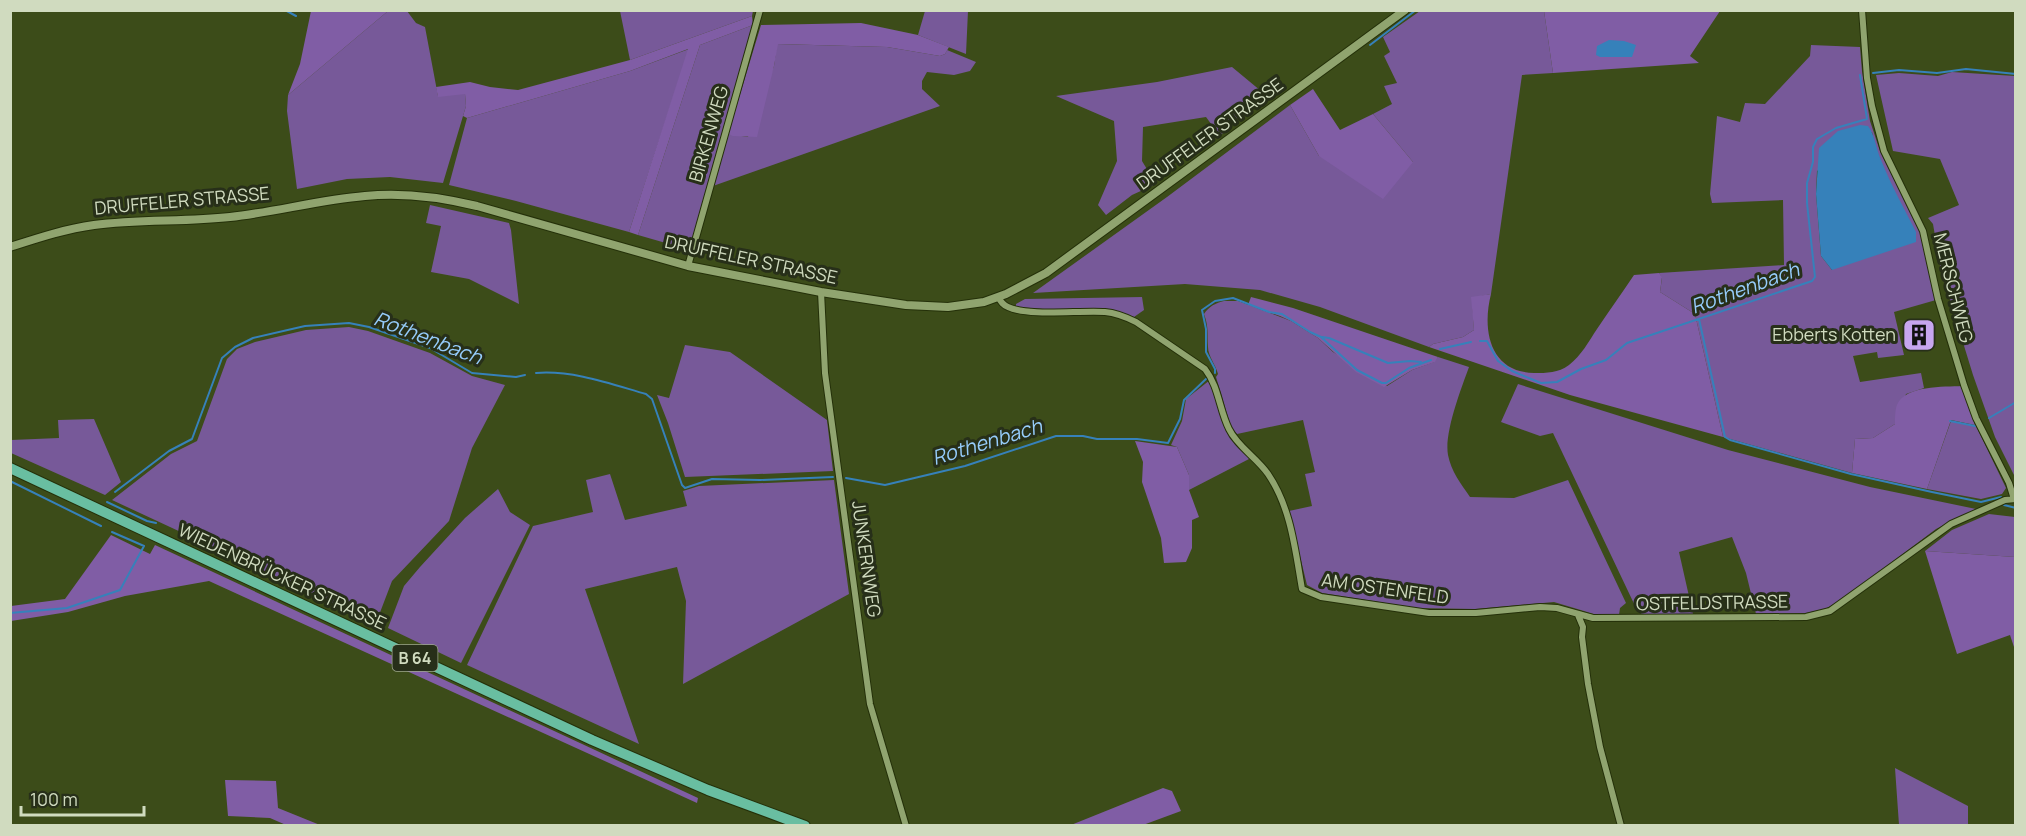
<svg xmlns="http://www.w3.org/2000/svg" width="2026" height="836" viewBox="0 0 2026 836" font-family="Manrope,sans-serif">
  <rect width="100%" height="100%" fill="#3c4c19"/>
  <!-- green -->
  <path fill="#775999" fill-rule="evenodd" d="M388,11H407L416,23L425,27L438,96L465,93L466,106L443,183L390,177L347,179L297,189L287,111L288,95Z
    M620,11H753L752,16L630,60Z
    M925,11H968L966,54L918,35Z
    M1420,11H1544L1553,73L1522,75L1491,294L1472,298L1474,330L1463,337L1433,344L1429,347L1320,307L1260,290L1185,284L1033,293L1167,197L1290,105L1319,156L1413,162L1373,114L1392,104L1384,86L1397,83L1384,56L1390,52L1383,37Z
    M753,25L690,250L638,235L700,45Z
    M777,44L887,47L940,56L945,54L947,50L976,62L970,71L954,75L927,72L922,81V89L940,106L713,186L728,134L748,137L774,66Z
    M1811,45L1860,47L1862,71L1870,121L1880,151L1922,233L1936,300L1894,312L1904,355L1878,358L1877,352L1853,356L1860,382L1921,373L1924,388L1906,394L1895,424L1873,438L1855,439L1852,473L1723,437L1695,314L1660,292L1662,278L1659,273L1784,265L1783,200L1712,203L1710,194L1717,116L1740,122L1745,103L1765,104L1810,56ZM1872,132L1875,147L1886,174L1832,270L1821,256L1816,194L1817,171Z
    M689,49L629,232L516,201L449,185L467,118L630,71Z
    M1232,67L1267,96L1235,120L1220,136L1206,117L1143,127L1142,161L1156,184L1132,195L1106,215L1098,205L1117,161L1114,121L1056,96L1157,82Z
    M1952,72L2015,76V477L1995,437L1973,375L1941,271L1933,224L1928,218L1959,205L1940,159L1893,151L1876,75L1899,73L1938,76Z
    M430,205L509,223L511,230L519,304L469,279L431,272L441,226L426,223Z
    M1142,297L1144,310L1134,317L1106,309L1058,310L1016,307V304L1025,299Z
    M1224,301H1238L1291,321L1318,338L1333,352L1387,386L1412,370L1434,362L1438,357L1469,367C1461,389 1444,433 1448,455C1451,471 1461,484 1470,497L1514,498L1568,480L1626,603L1620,608L1619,615L1594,614L1554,602L1475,609L1417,608L1322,593L1307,585L1289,511L1312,506L1305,474L1315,472L1303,420L1237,434L1231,427L1216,377L1218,374C1216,365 1208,356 1208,347C1207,333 1209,328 1204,314C1209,306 1216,303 1224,301Z
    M349,327L368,331L430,353L472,376L505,385L472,448L449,521L392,581L376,623L112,500L171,454L197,441L227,359L237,349L255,342L306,330Z
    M685,345L730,352L827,420L833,471L685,477L668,423L657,395L669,398Z
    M1210,380L1226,431L1249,459L1189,490V475L1177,447L1171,445L1182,421L1186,399Z
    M1518,384L1728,450L1870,487L1976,509L1936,529L1841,600L1825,609L1806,613L1756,614L1746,573L1732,537L1679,552L1693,614H1642L1637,610L1553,433L1540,436L1501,422Z
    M94,419L121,482L105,495L11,453V440L59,438L58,420Z
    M1951,421L1976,426L2006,488L2002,494L1981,499L1927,489Z
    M610,474L625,520L687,506L683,491L699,486L834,480L849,594L683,684L686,601L677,567L585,589L639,744L467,665L533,526L593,512L586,480Z
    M498,489L510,512L530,525L461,663L388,628L404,586L420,567L465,518Z
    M1989,514L2015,517V557L1925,551L1952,530Z
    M1895,768L1968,806V825H1899Z"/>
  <!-- forest -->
  <path fill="#805da5" d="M311,11H388L288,95L300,64Z
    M1544,11H1720L1690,56L1699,63L1553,73Z
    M752,16L753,25L700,45L638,235L629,232L688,49L630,71L467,118L463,116L466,106L465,94L438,97L436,87L470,82L490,87L518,90L630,60Z
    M861,23L918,35L949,47L945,54L940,56L887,47L778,44L774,66L757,137L733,136L728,134L761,25Z
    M1313,89L1340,130L1373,114L1413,162L1383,199L1319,156L1290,105Z
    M1659,273L1662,277L1660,292L1695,314L1723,437L1570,395L1429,347L1433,344L1463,337L1474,330L1471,297L1491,294C1482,329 1489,372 1534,373C1547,373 1558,373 1569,365C1581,356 1589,341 1597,329C1609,311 1622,293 1634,275Z
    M1251,297L1293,308L1438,357L1435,362L1412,370L1384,387L1356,372L1318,338L1291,321L1280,316L1248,305Z
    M1962,386L1975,425L1951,420L1927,489L1852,473L1855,439L1873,438L1895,424C1895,418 1895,410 1897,405C1905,385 1944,387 1962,386Z
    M1135,441L1177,447L1189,475V490L1199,517L1192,520V548L1186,562L1164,563L1161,538L1142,482L1143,462Z
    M111,535L150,554L155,545L698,798L697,803L209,581L125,596L68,612L11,621V606L65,599Z
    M1925,551L2015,557V650L2010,635L1957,654Z
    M225,780L276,781L278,808L320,825H286L270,818L228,816Z
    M1163,788L1172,791L1181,811L1143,825H1071Z"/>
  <!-- water -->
  <path fill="#3681ba" d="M1609,40L1624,41L1636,45L1632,57H1600L1596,55L1597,46Z
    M1860,125L1868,126C1875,135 1876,149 1881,160C1891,185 1904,208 1916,232V242L1832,270L1821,256L1816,194L1819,148L1838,131Z"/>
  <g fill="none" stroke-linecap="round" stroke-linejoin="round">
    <!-- stream -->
    <path stroke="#3681ba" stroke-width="2" d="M285,10L296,16
      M1370,45L1416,10
      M1873,73L1899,70L1937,73L1966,69L2016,74
      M1699,319L1725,437L1730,440L1851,474L1932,492L1981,502L2001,497
      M1322,337L1329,338L1388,363L1410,361L1421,362
      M1480,341H1487L1498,361L1512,371L1541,383L1557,382L1581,369L1606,360L1627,343L1812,281L1815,277L1807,203V183L1813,162V147L1817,139L1836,128L1867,119L1860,75
      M1440,349L1471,342
      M536,373C573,370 611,384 646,394L652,399L682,485L685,488L712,479L760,480L833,477
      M1215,373V369L1206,352V329L1202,310L1215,301L1233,298L1269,312L1282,314L1310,332L1321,337L1357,370L1382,383H1386L1409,368L1431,360
      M1989,418L2016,402
      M1950,421L1975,426
      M846,478L885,485L965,466L1056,436H1083L1097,439H1137L1168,443L1180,419L1184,400L1207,378
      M10,481L101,526
      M115,492L169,451L192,439L222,358L235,347L253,338L305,326L349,323L369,327L430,348L472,373L516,377L525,375
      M107,502L147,521L156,523
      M2004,505L2016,508
      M10,613L67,608L120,590L144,546L112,532"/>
    <!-- minor casing -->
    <g stroke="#243009" stroke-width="8">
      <path id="minor" d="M1862,10L1867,78L1872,106L1884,151L1923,231L1938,299L1964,385L1976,418L2009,483L2014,499
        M688,266L760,10
        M821,292L825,373L870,704L906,826
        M998,297C1001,302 1003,305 1008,307C1029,317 1081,310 1105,312C1117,313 1126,317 1136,322L1205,369C1219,387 1219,409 1229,429C1237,446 1257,458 1268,474C1291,508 1295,549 1302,589L1321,597L1429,613H1476L1540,607L1557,608L1593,618L1806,617L1830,611L1951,524L2005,500L2016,499
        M1578,615L1583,627L1582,637L1588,684L1600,747L1621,826"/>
    </g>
    <!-- tertiary casing -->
    <g stroke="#243009" stroke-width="10">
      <path id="tertiary" d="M10,247C38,238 65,229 94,225C139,219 185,222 230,217C275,212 319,200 365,196C403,192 440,197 477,206L688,266L821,292L906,305L948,307L984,302L1006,294L1046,273L1405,10"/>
    </g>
    <!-- primary casing -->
    <g stroke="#243009" stroke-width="12">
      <path id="primary" d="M10,468L592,740L708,790L805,826"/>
    </g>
    <!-- minor -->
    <use href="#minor" stroke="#90a46f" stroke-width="6"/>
    <!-- tertiary -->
    <use href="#tertiary" stroke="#90a46f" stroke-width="8"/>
    <!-- primary -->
    <use href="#primary" stroke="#69bea1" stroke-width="10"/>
  </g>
  <!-- icons -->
  <defs>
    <g id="building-square" transform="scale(1.725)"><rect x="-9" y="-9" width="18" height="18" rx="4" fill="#c7a6ef" stroke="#272f19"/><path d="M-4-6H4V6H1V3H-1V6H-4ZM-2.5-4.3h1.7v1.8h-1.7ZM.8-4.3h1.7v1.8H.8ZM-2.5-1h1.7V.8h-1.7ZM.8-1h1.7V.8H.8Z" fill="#111"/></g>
  </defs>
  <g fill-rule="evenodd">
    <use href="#building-square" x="1919" y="335"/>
  </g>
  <g text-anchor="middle" stroke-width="6" stroke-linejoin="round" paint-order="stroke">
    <!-- shield labels -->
    <rect fill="#272f19" stroke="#9da78d" stroke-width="1.5" x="392.5" y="645" width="45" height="26" rx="4.5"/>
    <g font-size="16" font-weight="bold" fill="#d0dbbf">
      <text x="415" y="664">B 64</text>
    </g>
    <!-- street labels -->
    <g font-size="18" fill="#d0dbbf" stroke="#272f19">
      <text transform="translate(709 134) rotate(-74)" y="6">BIRKENWEG</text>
      <text transform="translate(1210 134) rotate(-36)" y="6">DRUFFELER STRASSE</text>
      <text transform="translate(182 201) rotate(-5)" y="6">DRUFFELER STRASSE</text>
      <text transform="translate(751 260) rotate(12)" y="6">DRUFFELER STRASSE</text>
      <text transform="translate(1953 288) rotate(76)" y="6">MERSCHWEG</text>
      <text transform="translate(866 559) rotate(82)" y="6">JUNKERNWEG</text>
      <text transform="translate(282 577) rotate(25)" y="6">WIEDENBRÜCKER STRASSE</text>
      <text transform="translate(1385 589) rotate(8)" y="6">AM OSTENFELD</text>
      <text transform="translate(1712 603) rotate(-1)" y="6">OSTFELDSTRASSE</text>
    </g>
    <!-- poi labels -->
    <g font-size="18" fill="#d0dbbf" stroke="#272f19" text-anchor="end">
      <text x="1896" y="341">Ebberts Kotten</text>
    </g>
    <!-- water labels -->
    <g font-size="20" font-style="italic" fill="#96ccfb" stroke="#272f19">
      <text transform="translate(1745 288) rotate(-20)" y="7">Rothenbach</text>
      <text transform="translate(428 338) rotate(21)" y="7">Rothenbach</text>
      <text transform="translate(987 442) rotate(-17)" y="7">Rothenbach</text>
    </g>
  </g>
  <!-- border -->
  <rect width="2026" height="836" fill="none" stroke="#d0dbbf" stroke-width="24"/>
  <!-- scale -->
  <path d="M21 806v9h123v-9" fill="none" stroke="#d0dbbf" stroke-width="3"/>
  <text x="30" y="806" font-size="18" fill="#d0dbbf" stroke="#272f19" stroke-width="4.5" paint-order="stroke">100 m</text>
</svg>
